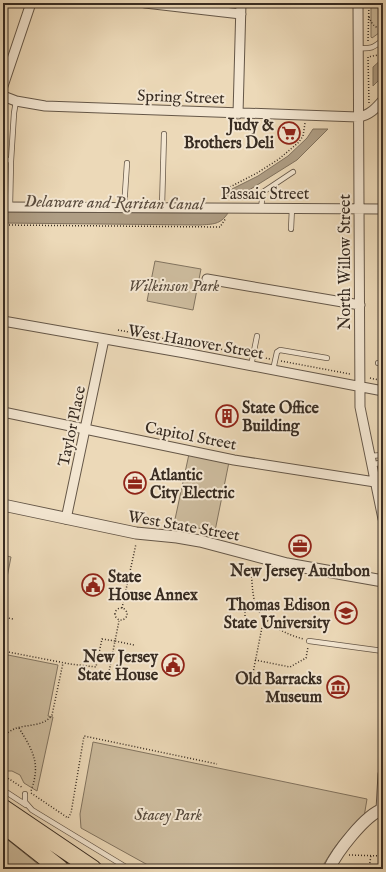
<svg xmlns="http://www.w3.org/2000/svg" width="386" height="872" viewBox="0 0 386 872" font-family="'IM FELL English',serif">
  <rect width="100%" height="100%" fill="#ecd9b8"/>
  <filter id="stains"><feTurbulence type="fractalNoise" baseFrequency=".005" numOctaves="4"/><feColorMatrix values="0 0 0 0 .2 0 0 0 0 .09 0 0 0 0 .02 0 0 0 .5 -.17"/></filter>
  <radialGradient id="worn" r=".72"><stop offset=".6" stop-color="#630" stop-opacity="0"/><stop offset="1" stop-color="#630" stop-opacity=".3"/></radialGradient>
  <!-- green -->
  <path fill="#cdbc9e" stroke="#827460" d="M371,3H383V30L372,38L371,37Z
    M155,261L201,269L193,310L147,301Z
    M189,454L229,462L215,531L174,524Z
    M3,555L11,557L3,598Z
    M3,654L58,665L48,716L53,717L37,791L24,783L20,775L12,771H3Z
    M93,742L367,799L364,817C345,831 333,848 321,869H155L81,828L80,814Z
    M3,836L44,869H6L3,867Z"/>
  <!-- water -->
  <path fill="#af9e85" stroke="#7f705d" d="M383,58V76L373,86V67Z
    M313,129H328L297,160L238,197H226L232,189L258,176L288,156L307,138Z
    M3,212L215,213H228C220,225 213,224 200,225L3,223Z"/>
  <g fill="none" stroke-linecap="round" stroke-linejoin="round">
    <!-- service casing -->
    <g stroke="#655748" stroke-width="6">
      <path id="service" d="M358,48C371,49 373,48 383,40
        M3,158L11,161
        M10,207L11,161L14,113L16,101
        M162,207L164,134
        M124,208L127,163
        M261,208L263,192L293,172
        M291,229L292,208
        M378,363H383
        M251,366L257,336
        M273,370L277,352L280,350L327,358
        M369,456L383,455
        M371,465L383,462
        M309,641L383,651
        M3,790L26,805
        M25,794V802L32,810L129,869"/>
    </g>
    <!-- minor casing -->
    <g stroke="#655748" stroke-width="11">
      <path id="minor" d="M145,3L241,14
        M358,3L360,407L383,519
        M3,86L31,3
        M3,96L16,101L45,106L358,117C369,116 376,108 383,100
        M238,114L241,3
        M3,207L383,209
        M207,279L360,305
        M3,321L185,353L383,391
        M3,412L234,460L375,482
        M66,519L104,339
        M381,810L383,774"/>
    </g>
    <!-- tertiary casing -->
    <g stroke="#655748" stroke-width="13">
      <path id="tertiary" d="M3,505L136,533L177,537L200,541L287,564L383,581
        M329,869C337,852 365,815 383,809"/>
    </g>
    <!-- motorway casing -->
    <g stroke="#382c22" stroke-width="19">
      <path id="motorway" d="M3,808L93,869
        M3,824L60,869"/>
    </g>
    <!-- path -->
    <path stroke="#382c22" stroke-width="1.5" stroke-dasharray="1 2" stroke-linecap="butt" d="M369,17C372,25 375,28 383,29
      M368,41L369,3
      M369,103L368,57L378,55L383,51
      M221,199L230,187L257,173L279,159L299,142L303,136L305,123
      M3,225L220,227L226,218
      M118,330L246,354
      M260,357L270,359
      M281,361L350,374
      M370,378L383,381
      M251,568C252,579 252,592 255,603C261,622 286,635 304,639
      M115 614a6 6 0 1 1 12 0a6 6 0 1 1-12 0Z
      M122,608L136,544
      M245,616V612L256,604
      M3,617L13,619
      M3,651L70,664L96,667L102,639L115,641L119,621
      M255,660L290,667L306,658L308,647
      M253,673L264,617
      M107,682L115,641L134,645
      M19,728C33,751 41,763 31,791
      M3,736C6,734 10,731 14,729C26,724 44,727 52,715L63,663
      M3,775L23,788
      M31,793L68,818L71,813L84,736L217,764
      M349,855L383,856
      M369,869L371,855"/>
    <!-- service -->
    <use href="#service" stroke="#f3e6d1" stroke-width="4.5"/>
    <!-- minor -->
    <use href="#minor" stroke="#f3e6d1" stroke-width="9"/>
    <!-- tertiary -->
    <use href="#tertiary" stroke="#f3e6d1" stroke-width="11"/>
    <!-- motorway -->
    <use href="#motorway" stroke="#ecd9b8" stroke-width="17"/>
  </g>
  <!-- icons -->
  <defs>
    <g id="supermarket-ring" transform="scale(1.15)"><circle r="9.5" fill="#f3e6d1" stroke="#8f2418" stroke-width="1.5"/><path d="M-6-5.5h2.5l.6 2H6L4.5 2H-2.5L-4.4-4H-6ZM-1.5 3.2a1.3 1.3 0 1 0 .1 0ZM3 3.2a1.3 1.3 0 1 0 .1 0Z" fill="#8f2418"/></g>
    <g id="building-ring" transform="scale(1.15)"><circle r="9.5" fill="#f3e6d1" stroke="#8f2418" stroke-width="1.5"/><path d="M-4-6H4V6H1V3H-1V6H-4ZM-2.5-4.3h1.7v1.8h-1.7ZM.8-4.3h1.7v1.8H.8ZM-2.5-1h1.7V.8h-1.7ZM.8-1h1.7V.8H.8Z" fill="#8f2418"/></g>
    <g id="office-ring" transform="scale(1.15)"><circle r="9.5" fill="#f3e6d1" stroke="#8f2418" stroke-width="1.5"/><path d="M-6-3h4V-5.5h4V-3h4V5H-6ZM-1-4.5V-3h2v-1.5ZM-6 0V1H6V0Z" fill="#8f2418"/></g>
    <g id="civic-ring" transform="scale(1.15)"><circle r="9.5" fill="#f3e6d1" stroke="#8f2418" stroke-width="1.5"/><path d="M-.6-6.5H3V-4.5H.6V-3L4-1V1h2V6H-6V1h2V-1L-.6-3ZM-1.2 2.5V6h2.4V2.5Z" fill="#8f2418"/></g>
    <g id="university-ring" transform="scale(1.15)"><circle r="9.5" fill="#f3e6d1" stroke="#8f2418" stroke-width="1.5"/><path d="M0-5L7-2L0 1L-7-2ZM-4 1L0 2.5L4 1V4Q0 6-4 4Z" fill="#8f2418"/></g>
    <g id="museum-ring" transform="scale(1.15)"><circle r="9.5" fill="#f3e6d1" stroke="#8f2418" stroke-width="1.5"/><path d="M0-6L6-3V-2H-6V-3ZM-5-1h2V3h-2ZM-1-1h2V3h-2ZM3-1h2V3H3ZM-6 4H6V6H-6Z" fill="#8f2418"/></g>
  </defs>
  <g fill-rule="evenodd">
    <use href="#supermarket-ring" x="289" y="133"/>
    <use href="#building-ring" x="227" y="416"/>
    <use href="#office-ring" x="135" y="483"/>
    <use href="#office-ring" x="300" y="546"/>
    <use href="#civic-ring" x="93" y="585"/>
    <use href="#university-ring" x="346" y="613"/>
    <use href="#civic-ring" x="173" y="665"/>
    <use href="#museum-ring" x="338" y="687"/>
  </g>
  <g text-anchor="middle" stroke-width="4" stroke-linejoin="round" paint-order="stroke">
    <!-- street labels -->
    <g font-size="16" fill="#382c22" stroke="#f3e6d1">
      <text transform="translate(181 96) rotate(2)" y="6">Spring Street</text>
      <text x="265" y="199">Passaic Street</text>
      <text transform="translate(344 262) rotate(-90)" y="6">North Willow Street</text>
      <text transform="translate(196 341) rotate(10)" y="6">West Hanover Street</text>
      <text transform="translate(71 426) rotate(-78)" y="6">Taylor Place</text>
      <text transform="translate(191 435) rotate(11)" y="6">Capitol Street</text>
      <text transform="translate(184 525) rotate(10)" y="6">West State Street</text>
    </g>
    <!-- poi labels -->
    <g font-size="16" font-weight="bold" fill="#382c22" stroke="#f3e6d1" text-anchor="end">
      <text x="274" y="130">Judy &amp;<tspan x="274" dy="18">Brothers Deli</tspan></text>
      <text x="242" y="413" text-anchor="start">State Office<tspan x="242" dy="18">Building</tspan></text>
      <text x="150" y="480" text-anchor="start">Atlantic<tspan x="150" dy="18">City Electric</tspan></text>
      <text x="300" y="576" text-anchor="middle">New Jersey Audubon</text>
      <text x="108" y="582" text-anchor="start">State<tspan x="108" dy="18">House Annex</tspan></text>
      <text x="330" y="610">Thomas Edison<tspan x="330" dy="18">State University</tspan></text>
      <text x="158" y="662">New Jersey<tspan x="158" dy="18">State House</tspan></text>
      <text x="322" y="684">Old Barracks<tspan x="322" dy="18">Museum</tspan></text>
    </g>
    <!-- park labels -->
    <g font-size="16" font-style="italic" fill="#56493b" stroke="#f3e6d1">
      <text x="174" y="291">Wilkinson Park</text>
      <text x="168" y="820">Stacey Park</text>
    </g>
    <!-- water labels -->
    <g font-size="17" font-style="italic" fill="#5c4e40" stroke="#f3e6d1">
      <text transform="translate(114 202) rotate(1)" y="6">Delaware and Raritan Canal</text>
    </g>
  </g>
  <!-- margin -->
  <rect width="386" height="872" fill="none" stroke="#ecd9b8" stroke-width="16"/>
  <rect x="4" y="4" width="378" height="864" fill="none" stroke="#382c22" stroke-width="2"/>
  <rect x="8" y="8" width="370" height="856" fill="none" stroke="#382c22"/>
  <rect width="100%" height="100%" filter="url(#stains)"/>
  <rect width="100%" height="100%" fill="url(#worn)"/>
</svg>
